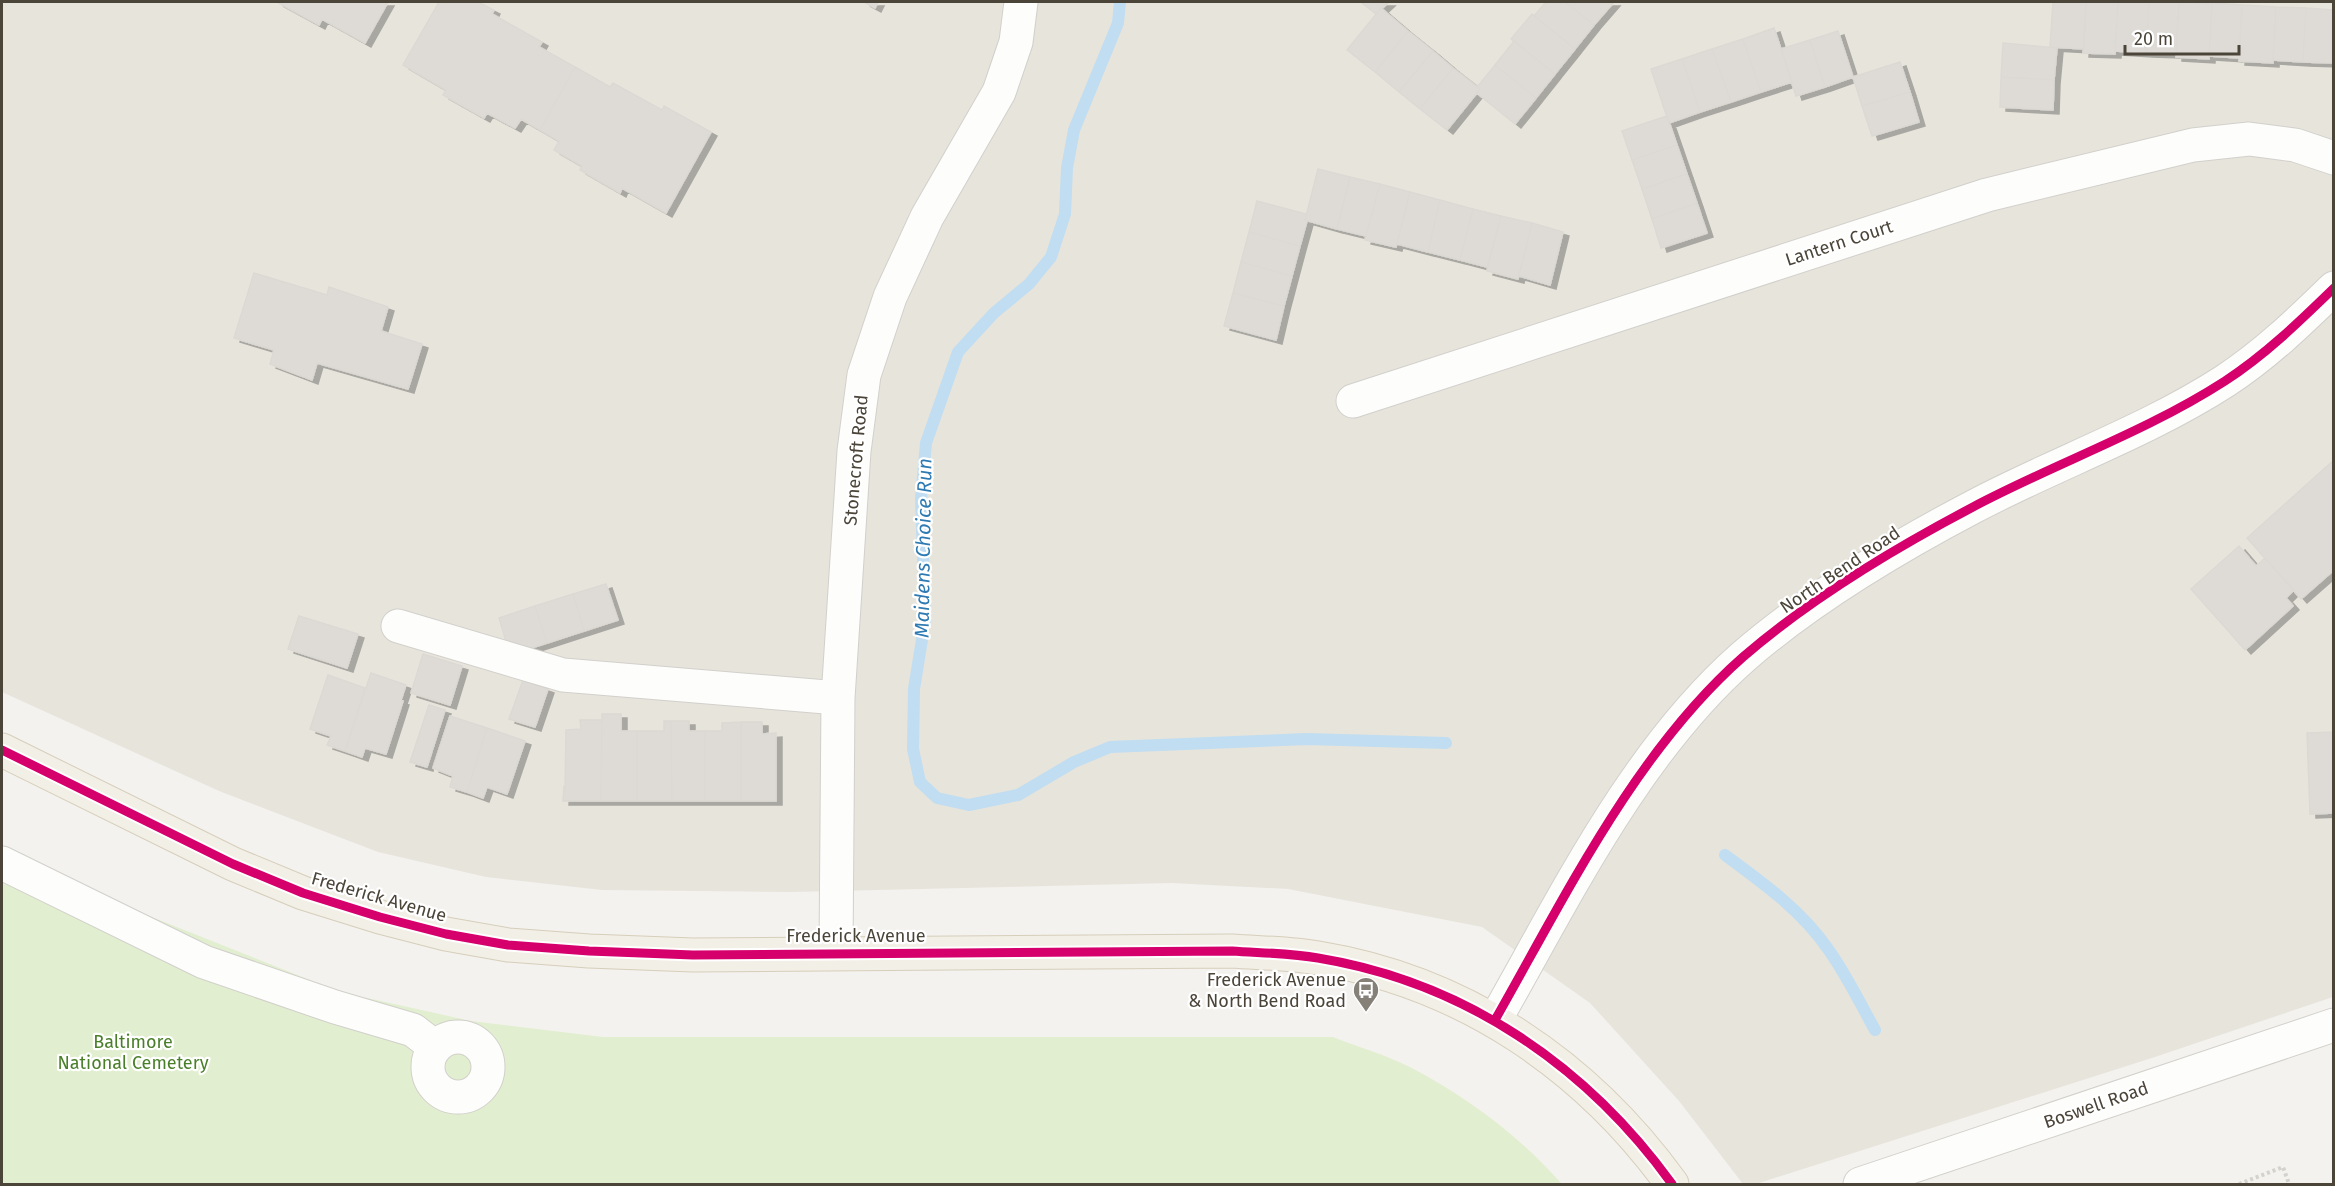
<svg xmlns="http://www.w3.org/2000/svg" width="2335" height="1186" viewBox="0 0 2335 1186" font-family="'Fira Sans',sans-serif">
  <defs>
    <filter id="shadow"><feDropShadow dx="6" dy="4" stdDeviation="0" flood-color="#0004"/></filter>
  </defs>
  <rect width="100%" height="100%" fill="#f4f2ee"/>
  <!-- residential -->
  <path fill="#e7e4dc" d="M2,2H2333V997L2155,1057L1756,1184H1743L1679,1101L1590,1003L1482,927L1288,889L1172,883L792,892L602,890L486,877L378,852L219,791L2,692Z"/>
  <!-- green -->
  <path fill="#e1eecf" d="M2,846L139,912L340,992L471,1021L603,1037H1333C1358,1047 1386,1055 1410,1067C1469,1098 1518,1135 1562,1184H2Z"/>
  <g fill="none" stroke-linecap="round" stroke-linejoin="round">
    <!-- stream -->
    <path stroke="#c0ddf1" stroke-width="12" d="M1120,2L1118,23L1074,130L1067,168L1065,214L1051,257L1029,284L994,313L958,352L926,443L921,498L925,621L914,689L913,749L920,782L937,798L969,805L1018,795L1074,762L1110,747L1307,739L1446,743
      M1725,855C1762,882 1802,911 1828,949C1846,974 1860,1003 1875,1030"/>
  </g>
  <!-- building -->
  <path fill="#dedbd6" stroke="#dcd9d4" stroke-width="1.5" filter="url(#shadow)" d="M277,2H388L365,43L322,19L319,25Z
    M439,2H478L494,10L492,14L542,42L539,47L575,67L540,130L521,119L515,128L487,113L484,118L443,95L446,90L403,65Z
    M864,2H878L875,8Z
    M1361,2H1389L1376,14Z
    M1546,2H1565L1594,25L1575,49L1534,16Z
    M1565,2H1614L1594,25Z
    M2053,2H2086L2084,49L2050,47Z
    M2086,2H2118L2115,54L2083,53Z
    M2118,2H2149L2146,53L2115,51Z
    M2149,2H2179L2176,54L2146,53Z
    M2179,2L2212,3L2209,59L2176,57Z
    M2212,3L2242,5L2239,58L2209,56Z
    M2242,5L2276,7L2273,63L2239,61Z
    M2276,7L2306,8L2303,62L2273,60Z
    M1381,8L1408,31L1375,72L1347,50Z
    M2306,8L2334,10V63L2303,62Z
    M1532,14L1575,49L1555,74L1511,39Z
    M1774,28L1792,82L1761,92L1743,39Z
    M1408,31L1433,51L1399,92L1375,72Z
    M1838,31L1853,77L1825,87L1810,40Z
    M1743,39L1761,92L1731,102L1712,49Z
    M1810,40L1825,87L1796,96L1781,49Z
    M1514,41L1555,74L1536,98L1495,65Z
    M2003,43L2057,48L2054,80L2001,77Z
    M1712,49L1731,102L1700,112L1682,59Z
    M1433,51L1453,68L1420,109L1399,92Z
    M1682,59L1700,112L1669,123L1651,69Z
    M1900,62L1910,92L1862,106L1853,77Z
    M1495,65L1536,98L1515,124L1477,93L1480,89L1477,87Z
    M575,67L610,87L613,83L662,110L664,106L711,132L666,213L622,188L620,193L580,170L582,166L554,150L559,141L540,130Z
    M1453,68L1480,89L1447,130L1420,109Z
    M2001,77L2054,80L2053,110L2000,107Z
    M1910,92L1919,122L1872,136L1862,106Z
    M1667,116L1677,145L1632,160L1622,131Z
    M1677,145L1687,174L1642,189L1632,160Z
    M1318,169L1350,177L1337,229L1305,220Z
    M1687,174L1697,203L1652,219L1642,189Z
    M1350,177L1380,184L1366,236L1337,229Z
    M1380,184L1410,192L1396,247L1365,240Z
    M1410,192L1440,200L1428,252L1397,244Z
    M1440,200L1473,209L1460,260L1428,252Z
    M1257,201L1306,214L1305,220L1307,221L1300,246L1249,232Z
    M1697,203L1707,233L1661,248L1652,219Z
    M1473,209L1501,216L1487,267L1460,260Z
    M1501,216L1532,223L1518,279L1487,271Z
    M1532,223L1563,232L1550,285L1519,276Z
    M1249,232L1300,246L1292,276L1241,262Z
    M1241,262L1292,276L1284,306L1233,293Z
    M254,273L327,295L329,287L388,307L381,331L422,344L408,389L317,363L312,380L270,364L274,350L234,338Z
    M1233,293L1284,306L1276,340L1224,326Z
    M2334,460V570L2301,599L2247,538Z
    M2239,546L2256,566L2265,558L2294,590L2286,598L2293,606L2245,650L2191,589Z
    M606,584L618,620L584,631L573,594Z
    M573,594L584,631L547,643L535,606Z
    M535,606L547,643L510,655L499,618Z
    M299,616L358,634L347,668L288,649Z
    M423,654L462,666L450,705L411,693Z
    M371,673L406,685L401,700L403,701L386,754L365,748L362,757L345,751Z
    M328,675L365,688L345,751L327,745L331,736L310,729Z
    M523,680L548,689L535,727L509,719Z
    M429,705L445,710L427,767L410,762Z
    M602,714H621V731H637V801H601Z
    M450,716L487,728L467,792L450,787L453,776L433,768Z
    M580,720H602L601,801H563L564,787L565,788L566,730L581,729Z
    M664,721H671L672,801H637V731H664Z
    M671,721H689V731H705V801H672Z
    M741,722V801H705V731H722V723Z
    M741,722H762V734L776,733V801H741Z
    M487,728L525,741L507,794L487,787L483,798L467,792Z
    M2334,732V813L2310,814L2307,733Z"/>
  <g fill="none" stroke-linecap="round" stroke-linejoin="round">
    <!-- minor casing -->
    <g stroke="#d2d0cb" stroke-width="35">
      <path id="minor" d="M1353,401L1987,195L2193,145L2249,139L2295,145L2334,158
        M398,626L563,675L838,698
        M2,863L204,962L335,1007L413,1030L435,1047
        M836,952L838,698L854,451L864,375L890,297L927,217L999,92L1016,42L1021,2
        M1495,1020C1565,897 1635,752 1743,657C1810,599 1895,548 1973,507C2056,463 2146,432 2225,381C2265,355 2299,322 2334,288
        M428 1067a30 30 0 1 1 60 0a30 30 0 1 1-60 0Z
        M1860,1184L2334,1025"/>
    </g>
    <!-- major casing -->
    <g stroke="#d6cebb" stroke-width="35">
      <path id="major" d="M2,750L233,864L303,893L380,917L446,934L508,945L589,951L693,955L1232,951C1260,953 1290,953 1318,958C1464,982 1586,1065 1672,1184"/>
    </g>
    <!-- path -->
    <path stroke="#d3d2cc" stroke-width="4" stroke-dasharray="3 3" stroke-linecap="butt" d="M2239,1184L2283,1167L2289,1184"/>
    <!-- minor -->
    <use href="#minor" stroke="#fdfdfc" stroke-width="33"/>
    <!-- major -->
    <use href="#major" stroke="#f2efe6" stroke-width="33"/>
    <!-- cycleway casing -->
    <g stroke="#fff" stroke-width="13">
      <path id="cycleway" d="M2,750L233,864L303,893L380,917L446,934L508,945L589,951L693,955L1232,951C1260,953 1290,953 1318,958C1464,982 1586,1065 1672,1184
        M1495,1020C1565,897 1635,752 1743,657C1810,599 1895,548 1973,507C2056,463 2146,432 2225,381C2265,355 2299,322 2334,288"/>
    </g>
    <!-- cycleway -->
    <use href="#cycleway" stroke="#d6006c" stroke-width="9"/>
  </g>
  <!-- icons -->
  <defs>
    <g id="bus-pin" transform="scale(1.35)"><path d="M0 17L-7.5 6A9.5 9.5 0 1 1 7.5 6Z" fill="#868178" stroke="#fff"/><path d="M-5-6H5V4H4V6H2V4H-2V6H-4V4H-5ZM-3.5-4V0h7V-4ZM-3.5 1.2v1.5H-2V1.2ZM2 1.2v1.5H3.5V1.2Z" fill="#fff"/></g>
  </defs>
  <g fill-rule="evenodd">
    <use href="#bus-pin" x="1366" y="990"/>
  </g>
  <g text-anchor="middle" stroke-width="4.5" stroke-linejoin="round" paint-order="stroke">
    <!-- street labels -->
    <g font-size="18" fill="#4b4439" stroke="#fff">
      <text transform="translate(1839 243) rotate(-18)" y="6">Lantern Court</text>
      <text transform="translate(856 460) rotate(-85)" y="6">Stonecroft Road</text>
      <text transform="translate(1840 570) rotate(-34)" y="6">North Bend Road</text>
      <text transform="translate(379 897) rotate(16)" y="6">Frederick Avenue</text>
      <text x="856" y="942">Frederick Avenue</text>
      <text transform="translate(2096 1105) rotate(-19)" y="6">Boswell Road</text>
    </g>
    <!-- poi labels -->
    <g font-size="18" fill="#4b4439" stroke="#fff" text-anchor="end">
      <text x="1346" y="986">Frederick Avenue<tspan x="1346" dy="21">&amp; North Bend Road</tspan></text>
    </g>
    <!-- park labels -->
    <g font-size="18" fill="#4a7f2a" stroke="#fff">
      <text x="133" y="1048">Baltimore<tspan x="133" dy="21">National Cemetery</tspan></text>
    </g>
    <!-- water labels -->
    <g font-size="20" font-style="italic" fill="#2e7ab2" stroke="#fff">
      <text transform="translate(923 548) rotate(-89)" y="7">Maidens Choice Run</text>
    </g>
  </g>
  <!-- border -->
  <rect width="2335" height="1186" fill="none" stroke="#4b4439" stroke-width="6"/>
  <!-- scale -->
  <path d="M2125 45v9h114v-9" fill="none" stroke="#4b4439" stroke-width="3"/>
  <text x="2134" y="45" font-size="18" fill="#4b4439" stroke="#ffffff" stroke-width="4.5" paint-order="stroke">20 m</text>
</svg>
